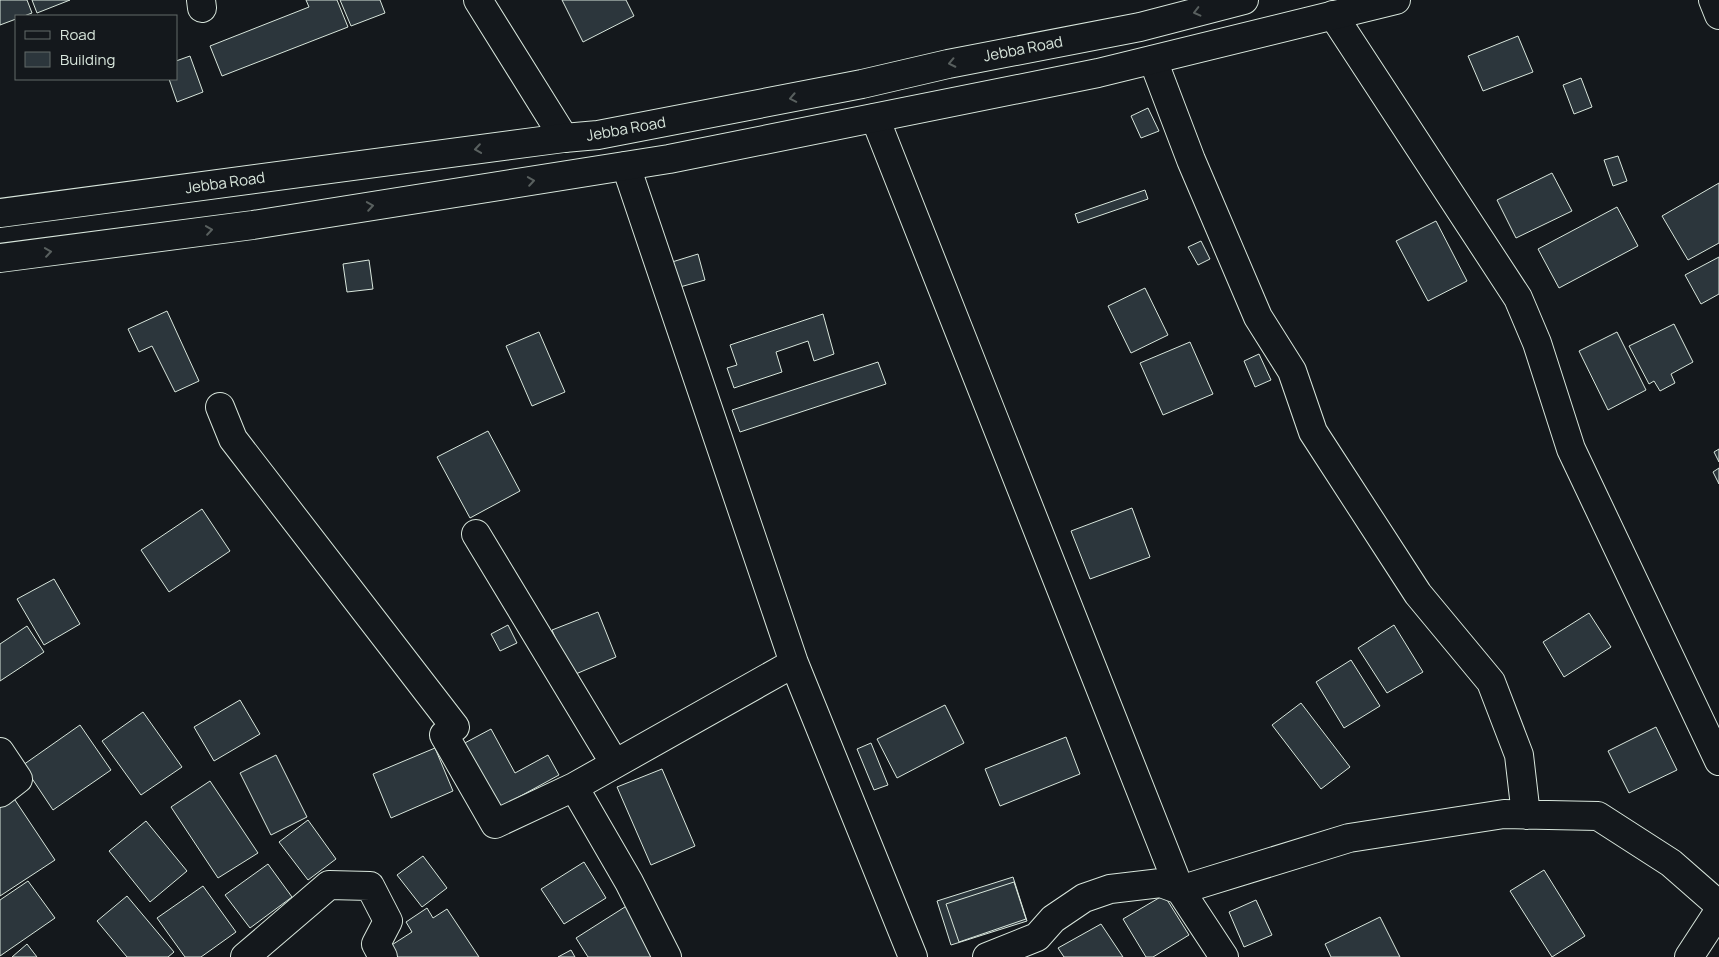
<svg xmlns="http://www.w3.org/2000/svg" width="1719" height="957" viewBox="0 0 1719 957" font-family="Manrope,sans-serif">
  <rect width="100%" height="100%" fill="#14181c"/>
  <!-- building -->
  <path fill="#2c363c" stroke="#d8e6dc" d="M0,0H27L32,13L24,16H16V19L0,25Z
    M32,0H70L37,13Z
    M306,0H337L348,27L222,76L210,46L309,7Z
    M340,0H380L385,13L351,26Z
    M562,0H626L634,16L583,42Z
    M1518,36L1533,72L1483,91L1468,56Z
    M190,56L203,92L177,102L169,79H176V61Z
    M1581,78L1592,107L1574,114L1563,85Z
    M1148,108L1159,131L1141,138L1131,116Z
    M1618,156L1627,181L1613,186L1604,160Z
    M1552,173L1572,211L1516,238L1497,200Z
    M1719,183V243L1688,260L1662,216Z
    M1145,190L1148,199L1078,223L1075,214Z
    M1617,207L1638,246L1559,288L1538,249Z
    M1436,221L1467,281L1428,301L1396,241Z
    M1201,241L1210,259L1198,265L1188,247Z
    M698,254L705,280L680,287L672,262Z
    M1719,257V294L1701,304L1685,275Z
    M369,260L373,289L347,292L343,264Z
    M1145,288L1168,335L1131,353L1108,306Z
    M167,311L199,381L175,392L152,346L139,352L128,329Z
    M823,314L834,354L814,361L808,341L776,352L782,372L734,388L727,368L737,365L730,345Z
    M1674,324L1693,362L1671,374L1675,383L1660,391L1654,381L1649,384L1629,346Z
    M539,332L565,392L532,406L506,346Z
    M1617,332L1646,390L1608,410L1579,351Z
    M1190,342L1213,394L1163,415L1140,363Z
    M1259,354L1271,380L1255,387L1244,361Z
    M878,362L886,384L740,432L732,410Z
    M488,431L520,491L470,518L437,457Z
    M1719,449V462L1714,452Z
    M1719,468V484L1713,472Z
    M1132,508L1150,557L1090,579L1071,531Z
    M202,509L230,551L169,592L141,550Z
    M54,579L80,624L44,645L17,599Z
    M598,612L616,657L571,676L552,630Z
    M1589,613L1611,647L1564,677L1543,642Z
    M508,625L517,643L500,651L491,634Z
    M1394,625L1423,672L1387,693L1358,648Z
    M27,626L44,652L0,681V644Z
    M1351,660L1380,706L1344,728L1316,682Z
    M240,700L260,734L214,761L194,727Z
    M1301,703L1350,767L1321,789L1272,725Z
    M945,705L964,743L897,778L877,739Z
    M143,712L182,767L141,795L102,741Z
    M80,725L111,770L53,810L23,765Z
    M1656,727L1677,770L1629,793L1608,751Z
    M491,729L515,773L548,755L559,775L495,810L461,745Z
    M1066,737L1080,774L1000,806L985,769Z
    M871,743L888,785L874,790L857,749Z
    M435,748L453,791L391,818L373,774Z
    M276,755L307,817L271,835L240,773Z
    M662,769L695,846L651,865L617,787Z
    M210,781L258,853L218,878L171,807Z
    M13,797L55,860L0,896V805Z
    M308,820L336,859L308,880L279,842Z
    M146,821L187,871L150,902L109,851Z
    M423,856L447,888L422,907L397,875Z
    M584,862L606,898L564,924L541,889Z
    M268,864L292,897L250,928L225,895Z
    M1544,870L1585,936L1552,957L1510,891Z
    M1013,877L1027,921L951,945L937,901Z
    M28,881L55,918L0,956V900Z
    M1014,882L1026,919L959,942L946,904Z
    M203,886L236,932L201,957H185L157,918Z
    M1164,895L1189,935L1153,957H1146L1123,919Z
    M127,896L174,952L168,957H127L97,921Z
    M1256,900L1272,935L1244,947L1229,912Z
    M628,905L662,957H588L576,938Z
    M427,908L433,918L447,909L479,957H393L387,948L412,932L406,922Z
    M1380,917L1400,957H1331L1325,944Z
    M1101,924L1123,957H1064L1058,948Z
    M27,944L37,957H12Z
    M571,950L575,957H558Z"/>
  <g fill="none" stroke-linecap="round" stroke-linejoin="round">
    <!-- minor casing -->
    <g stroke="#d8e6dc" stroke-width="30">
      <path id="minor" d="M201,0L202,8
        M478,0L564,138
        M1713,0L1719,15
        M1333,15L1518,298L1537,343L1571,449L1719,761
        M1153,60L1191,160L1258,317L1292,371L1313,432L1418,594L1491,682L1519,755L1526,815
        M875,118L1180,890L1349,838L1504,814L1598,816L1671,863L1719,905
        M626,166L794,663L913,957
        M220,407L233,439L455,727L444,735L495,824L574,787L629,882L667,957
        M476,534L615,764
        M0,752L18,779L0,793
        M574,787L794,663
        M245,957L329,885L370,886L388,921L376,944L383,957
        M987,957L1037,937L1053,919L1084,898L1110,889L1161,883L1180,890L1224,957
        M1689,957L1719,911"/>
    </g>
    <!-- highway casing -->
    <g stroke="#d8e6dc" stroke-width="30">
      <path id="highway" d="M0,213L564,138L598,135L862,84L948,64L1140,27L1244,0
        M0,258L253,225L669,159L1098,73L1396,0"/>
    </g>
    <!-- minor -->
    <use href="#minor" stroke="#14181c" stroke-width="28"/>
    <!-- highway -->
    <use href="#highway" stroke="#14181c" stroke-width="28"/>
  </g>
  <!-- one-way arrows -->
  <defs><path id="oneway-chevron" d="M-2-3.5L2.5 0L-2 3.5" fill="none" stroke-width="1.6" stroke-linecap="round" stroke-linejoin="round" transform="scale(1.25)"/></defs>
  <g stroke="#59605f">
    <use href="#oneway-chevron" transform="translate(1197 12) rotate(166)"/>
    <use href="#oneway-chevron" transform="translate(952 63) rotate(168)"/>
    <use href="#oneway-chevron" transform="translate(793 98) rotate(169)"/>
    <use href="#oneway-chevron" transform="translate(478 149) rotate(172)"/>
    <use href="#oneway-chevron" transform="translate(531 181) rotate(-9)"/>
    <use href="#oneway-chevron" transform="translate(370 206) rotate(-9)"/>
    <use href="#oneway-chevron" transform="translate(209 230) rotate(-8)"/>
    <use href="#oneway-chevron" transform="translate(48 252) rotate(-8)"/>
  </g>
  <g text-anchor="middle" stroke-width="4" stroke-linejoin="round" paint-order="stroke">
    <!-- street labels -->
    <g font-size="15" fill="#d8e6dc" stroke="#14181c">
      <text transform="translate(1023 49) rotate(-11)" y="5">Jebba Road</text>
      <text transform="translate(626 129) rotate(-10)" y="5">Jebba Road</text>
      <text transform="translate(225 183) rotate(-8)" y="5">Jebba Road</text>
    </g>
  </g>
  <!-- legend -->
  <rect x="15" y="15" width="162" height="65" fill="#14181c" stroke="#626a69"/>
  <rect x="25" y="31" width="25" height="8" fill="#14181c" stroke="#626a69"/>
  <text x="60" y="40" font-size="15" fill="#d8e6dc">Road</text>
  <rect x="25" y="52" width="25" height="15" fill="#2c363c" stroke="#626a69"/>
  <text x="60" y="65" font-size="15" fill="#d8e6dc">Building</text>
</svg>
